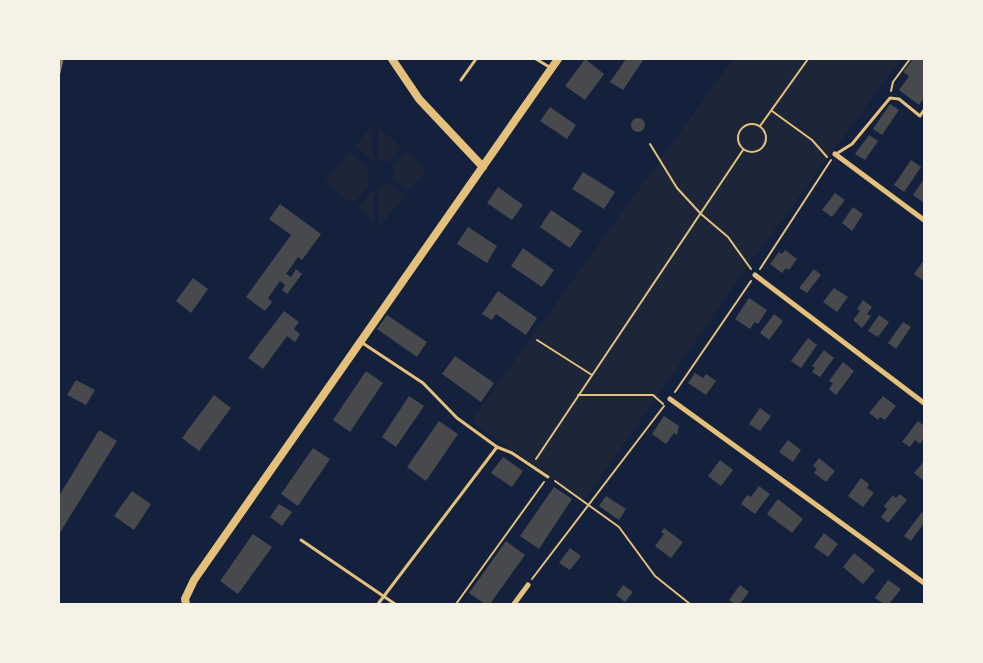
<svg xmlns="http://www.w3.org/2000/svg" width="983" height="663" viewBox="0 0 983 663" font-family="Spectral,serif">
  <rect width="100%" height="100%" fill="#14213d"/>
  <!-- green -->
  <path fill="#1d2539" d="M733,59H901L744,271L584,501L471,421Z
    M371,127L373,161L355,146Z
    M378,127L401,147L388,162L378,160Z
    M405,151L427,169L408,191L393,179V166Z
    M349,152L370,169L366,178L371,182L353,204L325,182Z
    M390,183L405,196L379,227L378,188Z
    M374,189V221L358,208Z"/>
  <!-- building -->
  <path fill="#48494c" d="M585,59L604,74L585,100L565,86Z
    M626,59H644L623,90L610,82Z
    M913,59H924V98L919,105L899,90L909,76L903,72Z
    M890,104L899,110L882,135L873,129Z
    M550,107L576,125L567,139L540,121Z
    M631 125a7 7 0 1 1 14 0a7 7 0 1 1-14 0Z
    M869,135L878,141L865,160L855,154Z
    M911,160L921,167L904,192L894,185Z
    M583,172L615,192L604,209L572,189Z
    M924,179V203L913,195Z
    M498,187L523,205L512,220L487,203Z
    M835,193L845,200L832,217L822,210Z
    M280,204L321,234L302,260L298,257L286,274L291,277L296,269L302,274L287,294L282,290L285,285L280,281L268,298L272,302L265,311L246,297L291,235L269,219Z
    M853,207L863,214L852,231L842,223Z
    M551,210L582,231L570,248L540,227Z
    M468,227L497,246L487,263L457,244Z
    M523,248L554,270L542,287L511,266Z
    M785,250L797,259L789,270L786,268L782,273L770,264L779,252L782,254Z
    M924,260V281L914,274Z
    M814,269L821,275L807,293L799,288Z
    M193,278L208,289L191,313L176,301Z
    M834,288L848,297L837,312L823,302Z
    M498,291L537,318L526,335L496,314L492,320L482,314Z
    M749,298L767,310L758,324L755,322L750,329L735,319Z
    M863,300L872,307L867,314L871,316L862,328L853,320L860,311L857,309Z
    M284,311L299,322L294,329L300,334L295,342L287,336L263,369L248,358Z
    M774,314L783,321L769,340L760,333Z
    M387,315L427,342L417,357L377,329Z
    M879,315L889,322L878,337L868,331Z
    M903,322L911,327L896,349L888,343Z
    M808,338L817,345L801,368L791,361Z
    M824,350L834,358L820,377L812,372L815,368L812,366Z
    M455,356L494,383L481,402L442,374Z
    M843,362L854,371L836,395L829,389L833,383L829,381Z
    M366,371L383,383L350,432L333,420Z
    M695,373L703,378L706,374L716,381L706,395L688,383Z
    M76,380L95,390L86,405L67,395Z
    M214,395L231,408L199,451L182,438Z
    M409,396L424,406L396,447L382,437Z
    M883,396L896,406L885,420L880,417L878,420L869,413Z
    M760,408L771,416L760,431L749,424Z
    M664,416L679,426L677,435L674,433L666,444L652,434Z
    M439,421L458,434L426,481L407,467Z
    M918,421L924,426V438L920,444L915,440L910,447L902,442Z
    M99,430L117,441L59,534V496Z
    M788,440L801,450L793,462L779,452Z
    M313,448L330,459L298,506L281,494Z
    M503,457L523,471L512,487L491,473Z
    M819,458L835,471L826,482L814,473L817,469L813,466Z
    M720,460L733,470L721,486L708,476Z
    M924,461V478L923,480L914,473Z
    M861,478L869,484L867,488L874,493L863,507L848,496Z
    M759,486L770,494L755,514L741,504L747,495L751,497Z
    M554,487L572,499L539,549L520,536Z
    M132,491L151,504L134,530L114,516Z
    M900,494L907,500L888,523L881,517L887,509L884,506L893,495L896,498Z
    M606,496L626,509L619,520L599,506Z
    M778,499L803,519L792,533L767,514Z
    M279,504L292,512L282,526L270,517Z
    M922,512L924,514V523L911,541L904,536Z
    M664,528L683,542L671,558L655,546L664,534L661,532Z
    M824,533L838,544L828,557L814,547Z
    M253,534L272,547L238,594L220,581Z
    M506,541L525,555L490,604H485L469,593Z
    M570,548L581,556L570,570L559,563Z
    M854,553L875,570L863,584L843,567Z
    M888,580L901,589L889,604H884L875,598Z
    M623,585L633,592L625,602L616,595Z
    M740,585L749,592L740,604H735L729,600Z"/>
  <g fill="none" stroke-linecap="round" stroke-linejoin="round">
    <!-- path -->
    <path stroke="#e5c07b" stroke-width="2" d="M891,91L893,82L910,59
      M772,111L812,140L827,157
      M738 138a14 14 0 1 1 28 0a14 14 0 1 1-28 0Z
      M760,126L808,59
      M650,144L677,188L701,214L728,237L751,269
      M760,269L831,160
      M537,340L592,375
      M675,392L751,281
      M578,395H653L663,404
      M536,459L743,150
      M555,481L619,527L655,576L690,604
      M532,579L664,406
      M456,604L544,482"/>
    <!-- service -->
    <path stroke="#e5c07b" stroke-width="3" d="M536,59L551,68
      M461,80L476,59
      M836,154L852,144L890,98L899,99L920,116L924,110
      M361,342L423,383L457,418L497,447L512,453L548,477
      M301,540L395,604
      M378,604L497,447"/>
    <!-- minor -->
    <path stroke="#e5c07b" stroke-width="5" d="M835,154L924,220
      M755,275L924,403
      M670,399L924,583
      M514,604L528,585"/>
    <!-- tertiary -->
    <path stroke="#e5c07b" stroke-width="8" d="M392,59L419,99L483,167
      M186,604L185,599L194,580L558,59"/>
    <!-- rail -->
    <path stroke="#918062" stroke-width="3" d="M59,73L62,59"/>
  </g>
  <!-- border -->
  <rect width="983" height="663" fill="none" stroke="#f6f1e7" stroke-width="120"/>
</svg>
